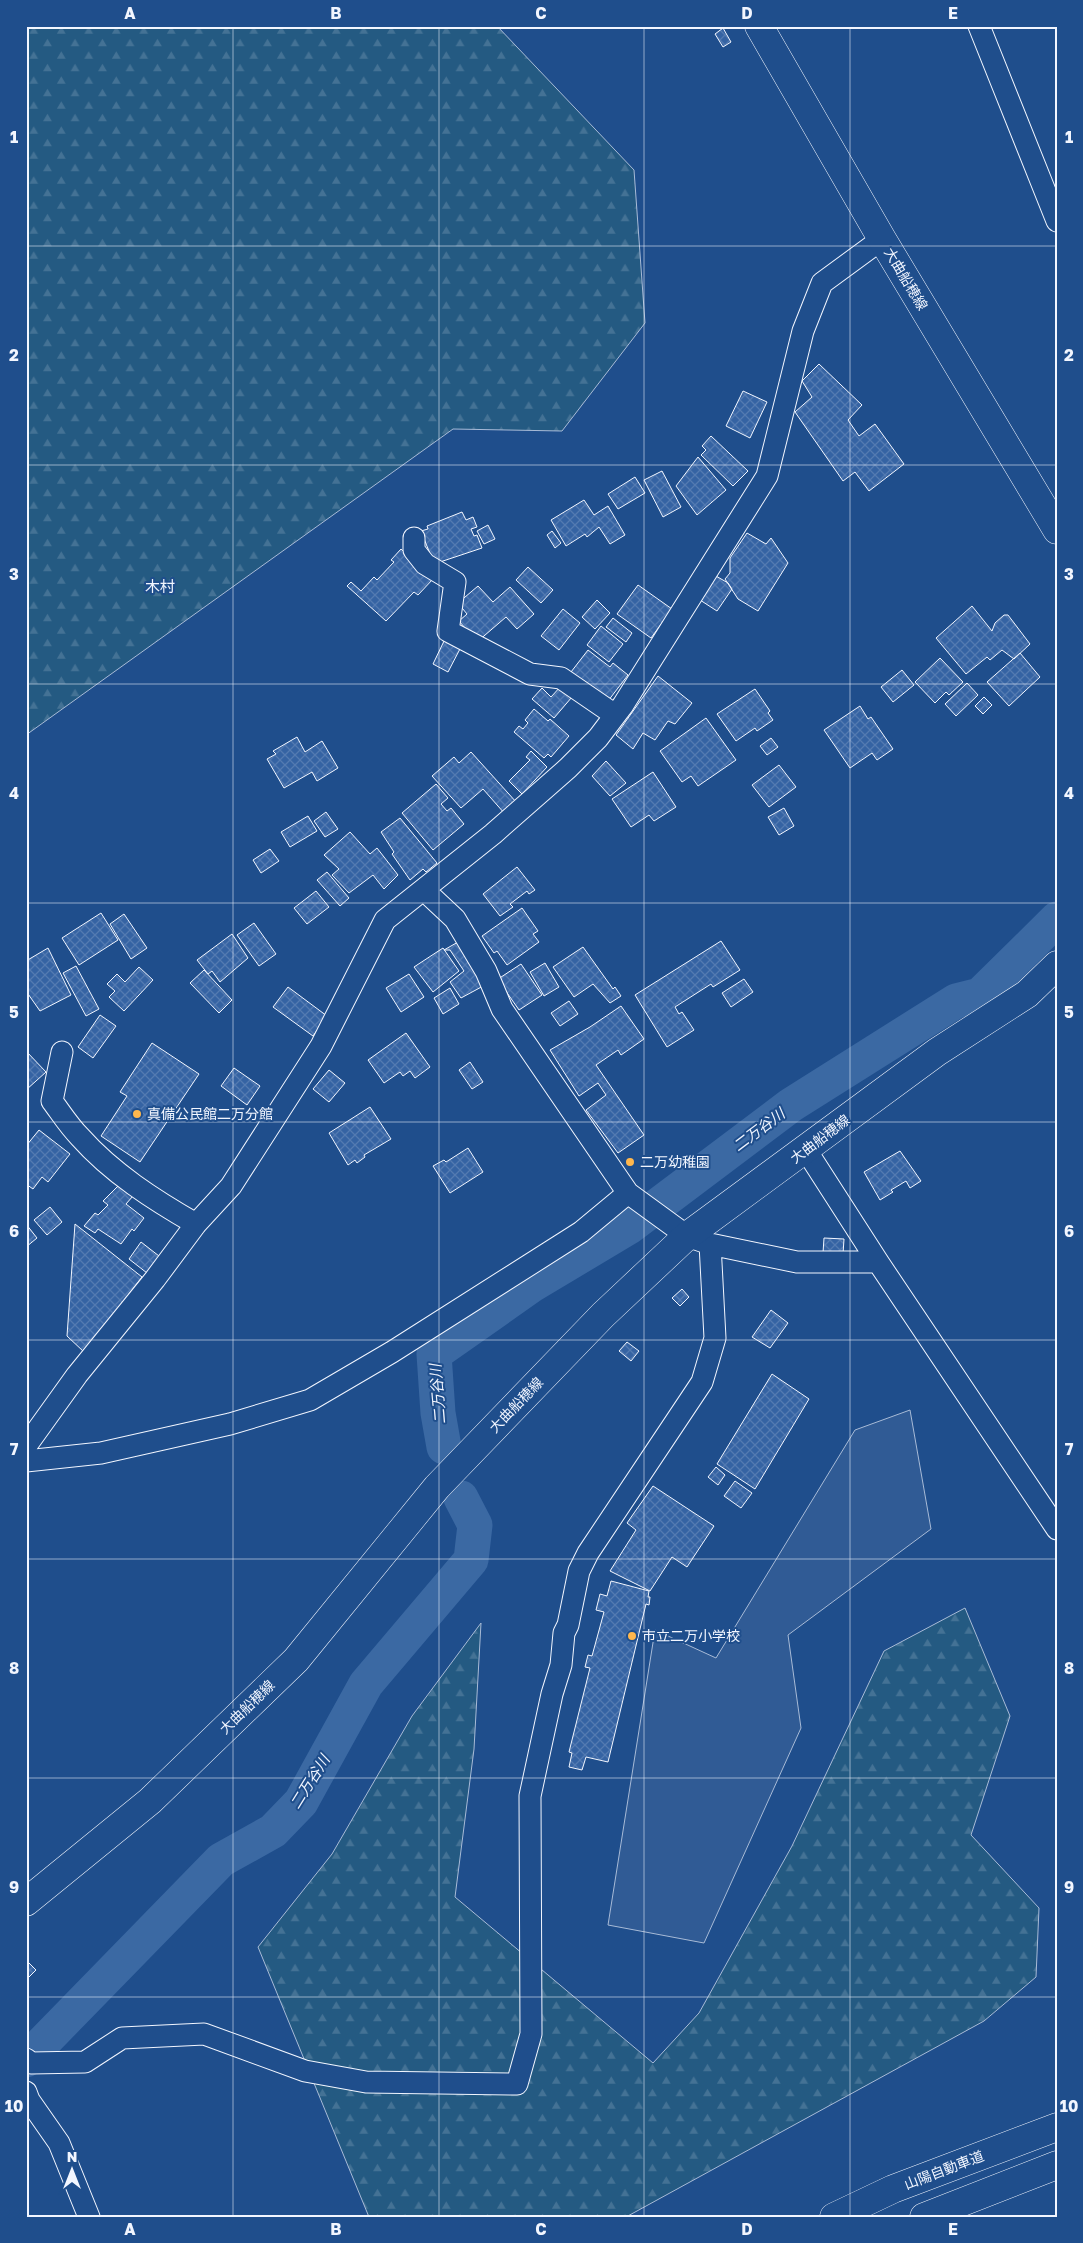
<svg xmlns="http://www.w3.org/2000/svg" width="1083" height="2243" viewBox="0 0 1083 2243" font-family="'Golos Text','Noto Sans JP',sans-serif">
  <defs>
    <pattern id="forest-firs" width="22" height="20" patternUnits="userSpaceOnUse" patternTransform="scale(1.25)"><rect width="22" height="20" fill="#245a82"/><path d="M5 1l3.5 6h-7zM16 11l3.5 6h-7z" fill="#447295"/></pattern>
    <pattern id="building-cross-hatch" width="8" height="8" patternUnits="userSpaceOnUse" patternTransform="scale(1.25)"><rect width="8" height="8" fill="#3563a3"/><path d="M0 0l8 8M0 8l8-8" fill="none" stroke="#537ab1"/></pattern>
  </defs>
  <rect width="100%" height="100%" fill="#1f4e8c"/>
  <!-- forest -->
  <path fill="url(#forest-firs)" stroke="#a8bbd7" d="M26,26H497L634,170L645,323L562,431L453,429L26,735Z
    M965,1608L1010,1716L971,1835L1039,1908L1036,1977L984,2021L626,2217H369L258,1947L332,1854L412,1716L481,1623L474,1749L455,1897L653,2063L699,2013L792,1846L884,1651Z"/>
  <!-- parking -->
  <path fill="#305b95" stroke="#a8bbd7" d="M910,1410L931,1529L788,1635L801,1728L704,1943L608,1925L655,1630L716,1658L855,1430Z"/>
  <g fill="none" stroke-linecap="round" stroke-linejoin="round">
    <!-- river -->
    <path stroke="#3b69a3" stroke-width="35" d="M444,1447L438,1413L434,1354L532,1285L629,1227L791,1105L956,1001L980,995L1057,919
      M26,2060L221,1860L273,1831L301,1802L366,1684L471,1560L475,1525L461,1498"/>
  </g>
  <!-- building -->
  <path fill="url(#building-cross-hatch)" stroke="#f2f6ff" d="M723,28L731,42L723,47L715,34Z
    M819,364L862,405L848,420L859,436L875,424L904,464L869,491L855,472L843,481L795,412L812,397L802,381Z
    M743,391L767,402L750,438L726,426Z
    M711,436L748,471L733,486L701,455L706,450L702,446Z
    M698,457L726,490L697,515L676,486Z
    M662,471L681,507L663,517L644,480Z
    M635,477L645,493L618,509L608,494Z
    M584,500L594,515L608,506L625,535L610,544L599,527L587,537L585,534L566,546L551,520Z
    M462,512L466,520L473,517L477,527L471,529L474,536L477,535L482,548L434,564L421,531L428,529L427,526Z
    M488,525L495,539L484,544L477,531Z
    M552,531L561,543L555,548L547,535Z
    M747,533L766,544L771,538L788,563L758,611L738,599L725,579L730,573V558Z
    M401,549L433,579L418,595L414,592L386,621L347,586L351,582L361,591L374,577L377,580L394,562L391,560Z
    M528,567L553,590L541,603L516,580Z
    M716,576L728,583L732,589L717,611L700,600Z
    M638,585L672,609L651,638L617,614Z
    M478,586L493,602L510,587L534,614L517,629L506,617L477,642L459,621L467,614L458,603Z
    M597,600L610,613L595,629L582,617Z
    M972,606L992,631L995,623L1004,615H1008L1030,644L1014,659L1002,650L990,660L987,657L966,674L936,638Z
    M563,609L580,623L559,650L541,636Z
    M613,618L632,633L626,642L606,627Z
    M601,626L623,644L609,662L587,645Z
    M445,639L461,647L448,672L433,664Z
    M588,650L610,667L613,663L628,675L608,701L571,672Z
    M1020,653L1040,677L1009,706L987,682Z
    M940,658L963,682L949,695L946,692L935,703L915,682Z
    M902,670L914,685L893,702L881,687Z
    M658,676L692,703L675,724L668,721L655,740L643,733L633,749L616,735Z
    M967,683L978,695L956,716L945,704Z
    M561,686L572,697L554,718L532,699L542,688L551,697Z
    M755,689L770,711L768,713L773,720L757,731L755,728L736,741L717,714Z
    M984,697L992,705L983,714L975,706Z
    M860,706L868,719L871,717L893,749L877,760L872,753L850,768L824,730Z
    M534,709L548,721L550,719L569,736L551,757L548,754L544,758L514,732L519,726L523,729L528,723L525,720Z
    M706,718L736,760L698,786L691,776L682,782L660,751Z
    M297,737L305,752L322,741L338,768L317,781L312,772L284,788L267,759L276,754L273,751Z
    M771,738L778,747L767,755L760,746Z
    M531,751L547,767L522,794L509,781L530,760L526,757Z
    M471,752L517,803L505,814L483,789L461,808L432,776L454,757L459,763Z
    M606,761L626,783L610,796L592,776Z
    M779,765L796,787L769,807L752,785Z
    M653,772L676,807L654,821L649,815L631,827L612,799Z
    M436,784L448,798L441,804L447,811L451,808L464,824L433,850L402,813Z
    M784,808L794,826L779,835L768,817Z
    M326,812L338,829L325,837L314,821Z
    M308,816L317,831L290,847L281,832Z
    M400,818L437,863L426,872L423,869L410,880L392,854L394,852L381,832Z
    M350,832L370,854L377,848L398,875L384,889L373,875L349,893L332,875L339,869L324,855Z
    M270,849L279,861L261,873L253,860Z
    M517,867L535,890L529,894L527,891L510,904L513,907L500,916L483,894Z
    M327,872L349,898L340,906L317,880Z
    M316,891L329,907L307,924L294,908Z
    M522,908L538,931L533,934L539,942L507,965L497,951L494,953L482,936Z
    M101,913L118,940L79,965L62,938Z
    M124,914L147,948L131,959L110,924Z
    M254,923L276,954L259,966L237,935Z
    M232,934L248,958L220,982L212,971L208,974L197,960Z
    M721,941L740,970L713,987L711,984L675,1007L679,1014L682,1012L694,1030L667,1047L635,995Z
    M458,942L485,985L461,998L450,982L464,971L450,950H444Z
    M583,947L613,989L615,987L621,996L610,1003L593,984L574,997L553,967Z
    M48,948L71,995L40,1011L26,991V961Z
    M443,948L459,971L433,992L414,967Z
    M545,963L559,987L544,996L530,972Z
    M521,964L542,995L519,1010L503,987L495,981Z
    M76,966L99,1009L86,1016L63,973Z
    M139,967L153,980L124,1011L109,997L115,991L107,984L117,974L125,982Z
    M204,970L232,1000L219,1013L190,983Z
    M409,974L424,997L401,1012L386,988Z
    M744,979L753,992L731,1007L722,993Z
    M288,987L327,1016L313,1036L273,1007Z
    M450,988L459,1004L443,1014L434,998Z
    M569,1001L578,1014L560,1026L551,1013Z
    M621,1006L644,1039L621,1055L618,1050L596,1065L644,1135L618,1153L586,1110L606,1095L598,1083L579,1096L550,1050L590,1027Z
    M100,1015L116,1026L93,1058L78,1047Z
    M406,1033L430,1067L415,1078L410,1071L403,1076L400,1072L384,1083L368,1060Z
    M152,1043L199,1074L140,1162L101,1136L127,1096L120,1092Z
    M26,1051L46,1072L26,1090Z
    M470,1062L483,1082L472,1089L459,1070Z
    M234,1068L260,1086L247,1105L221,1086Z
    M329,1070L345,1083L329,1102L313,1089Z
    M370,1107L391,1139L364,1155L365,1157L357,1163L355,1160L348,1165L329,1133Z
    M39,1130L70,1154L48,1182L42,1177L33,1189L26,1184V1146Z
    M468,1148L483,1172L450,1193L433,1166L444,1160L446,1162Z
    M900,1151L921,1181L910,1188L906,1181L891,1190L893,1192L880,1200L864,1172Z
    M119,1185L133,1196L126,1204L144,1218L134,1231L132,1229L121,1244L98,1229L95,1233L84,1226L95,1213L98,1215L108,1205L103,1201Z
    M50,1207L62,1222L47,1235L34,1220Z
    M26,1224L37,1238L26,1247Z
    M75,1224L142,1277L84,1352L67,1336Z
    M824,1238L844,1239L843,1254L823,1253Z
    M141,1242L159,1256L147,1273L129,1259Z
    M682,1289L689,1297L680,1306L672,1298Z
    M771,1310L788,1323L770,1348L752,1337Z
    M627,1342L639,1351L631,1361L619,1351Z
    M772,1374L809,1399L755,1489L717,1464Z
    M716,1467L725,1475L718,1485L708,1477Z
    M735,1481L752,1493L741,1508L724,1496Z
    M653,1486L714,1526L687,1567L672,1557L650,1591L610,1571L636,1530L627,1523Z
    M611,1581L649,1591L648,1597H650L649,1605L646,1604L608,1762L586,1757L582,1770L569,1767L572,1753L569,1752L590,1668L585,1667L588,1655L592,1656L604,1612L596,1610L600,1594L607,1596Z
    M26,1960L36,1970L26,1980Z"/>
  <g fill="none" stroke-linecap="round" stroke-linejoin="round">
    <!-- minor casing -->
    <g stroke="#f2f6ff" stroke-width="23">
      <path id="minor" d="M979,26L1057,221
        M414,538V550L425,564L455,582L448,631L530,674L561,678L615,715
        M424,890L455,919L486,971L502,1009L628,1193L687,1236L710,1244L797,1262H878
        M62,1052L52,1101C61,1113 69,1126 80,1137C112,1173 154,1200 196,1224
        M806,1150L878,1262L1057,1529
        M26,1446L77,1375L155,1279L196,1224L231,1186L321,1046L385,920L493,834L568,768L598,738L623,705L767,476L803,331L822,283L882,239
        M26,1461L101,1453L230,1424L310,1400L392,1352L581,1232L628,1193
        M26,2059L31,2063L85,2062L122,2038L204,2034L305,2071L366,2082L517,2084L531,2034L530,1796L552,1694L561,1665L564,1633L568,1625L579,1571L588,1553L702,1382L715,1338L710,1244
        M26,2092L29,2100L59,2143L89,2217"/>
    </g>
    <!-- major casing -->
    <g stroke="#f2f6ff" stroke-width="29">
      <path id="major" d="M759,26L882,239L1057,530
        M26,1902L150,1801L296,1660L437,1487L603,1315L687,1236L937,1052L1027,994L1057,965"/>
    </g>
    <!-- highway casing -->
    <g stroke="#f2f6ff" stroke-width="29">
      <path id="highway" d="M834,2217L893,2189L1057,2127
        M924,2217L1057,2165"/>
    </g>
    <!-- minor -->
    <use href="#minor" stroke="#1f4e8c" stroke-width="21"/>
    <!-- major -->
    <use href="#major" stroke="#1f4e8c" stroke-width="28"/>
    <!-- highway -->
    <use href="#highway" stroke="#1f4e8c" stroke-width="28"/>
  </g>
  <!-- grid -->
  <path fill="none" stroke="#f2f6ff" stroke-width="1" stroke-opacity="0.55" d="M233,26V2217M439,26V2217M644,26V2217M850,26V2217M26,246H1057M26,465H1057M26,684H1057M26,903H1057M26,1122H1057M26,1340H1057M26,1559H1057M26,1778H1057M26,1997H1057"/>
  <!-- markers -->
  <g fill="#ffb74d" stroke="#1f4e8c" stroke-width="2">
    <circle cx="137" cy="1114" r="5"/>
    <circle cx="630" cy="1162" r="5"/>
    <circle cx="632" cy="1636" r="5"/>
  </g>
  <g text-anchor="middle" stroke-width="4" stroke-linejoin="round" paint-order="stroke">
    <!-- street labels -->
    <g font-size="14" fill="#f2f6ff" stroke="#1f4e8c">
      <text transform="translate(906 279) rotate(59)" y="5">大曲船穂線</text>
      <text transform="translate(820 1139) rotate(-37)" y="5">大曲船穂線</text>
      <text transform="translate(516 1405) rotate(-46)" y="5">大曲船穂線</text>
      <text transform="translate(247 1707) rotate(-44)" y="5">大曲船穂線</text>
      <text transform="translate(944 2170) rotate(-21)" y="5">山陽自動車道</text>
    </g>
    <!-- poi labels -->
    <g font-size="14" fill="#f2f6ff" stroke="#1f4e8c" text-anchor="start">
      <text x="147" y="1119">真備公民館二万分館</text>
      <text x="640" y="1167">二万幼稚園</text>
      <text x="642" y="1641">市立二万小学校</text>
    </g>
    <!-- neighbourhood labels -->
    <g font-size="15" fill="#f2f6ff" stroke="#1f4e8c">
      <text x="160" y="592">木村</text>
    </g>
    <!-- water labels -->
    <g font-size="15" font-style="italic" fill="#f2f6ff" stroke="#1f4e8c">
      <text transform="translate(759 1130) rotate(-37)" y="5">二万谷川</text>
      <text transform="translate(438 1394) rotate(-95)" y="5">二万谷川</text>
      <text transform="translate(310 1782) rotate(-58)" y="5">二万谷川</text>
    </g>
  </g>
  <!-- border -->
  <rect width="1083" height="2243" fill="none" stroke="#1f4e8c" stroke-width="55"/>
  <!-- north arrow -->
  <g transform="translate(72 2170)" stroke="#1f4e8c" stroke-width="4" paint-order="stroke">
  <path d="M0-4L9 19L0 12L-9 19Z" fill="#f2f6ff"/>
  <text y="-8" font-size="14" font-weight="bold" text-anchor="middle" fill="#f2f6ff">N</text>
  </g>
  <rect x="28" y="28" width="1028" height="2188" fill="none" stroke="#f2f6ff" stroke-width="2"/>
  <g font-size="16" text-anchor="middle" font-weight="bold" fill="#f2f6ff">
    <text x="130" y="19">A</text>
    <text x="336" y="19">B</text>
    <text x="541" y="19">C</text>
    <text x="747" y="19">D</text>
    <text x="953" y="19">E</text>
    <text x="14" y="143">1</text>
    <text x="1069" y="143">1</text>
    <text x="14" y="361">2</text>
    <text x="1069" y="361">2</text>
    <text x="14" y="580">3</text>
    <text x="1069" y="580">3</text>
    <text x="14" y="799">4</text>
    <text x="1069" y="799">4</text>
    <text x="14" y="1018">5</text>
    <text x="1069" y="1018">5</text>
    <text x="14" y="1237">6</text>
    <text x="1069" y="1237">6</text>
    <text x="14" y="1455">7</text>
    <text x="1069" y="1455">7</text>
    <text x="14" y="1674">8</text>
    <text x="1069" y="1674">8</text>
    <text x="14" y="1893">9</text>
    <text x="1069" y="1893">9</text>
    <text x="14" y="2112">10</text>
    <text x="1069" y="2112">10</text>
    <text x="130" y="2235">A</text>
    <text x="336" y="2235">B</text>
    <text x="541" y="2235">C</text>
    <text x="747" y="2235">D</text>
    <text x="953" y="2235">E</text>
  </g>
</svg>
